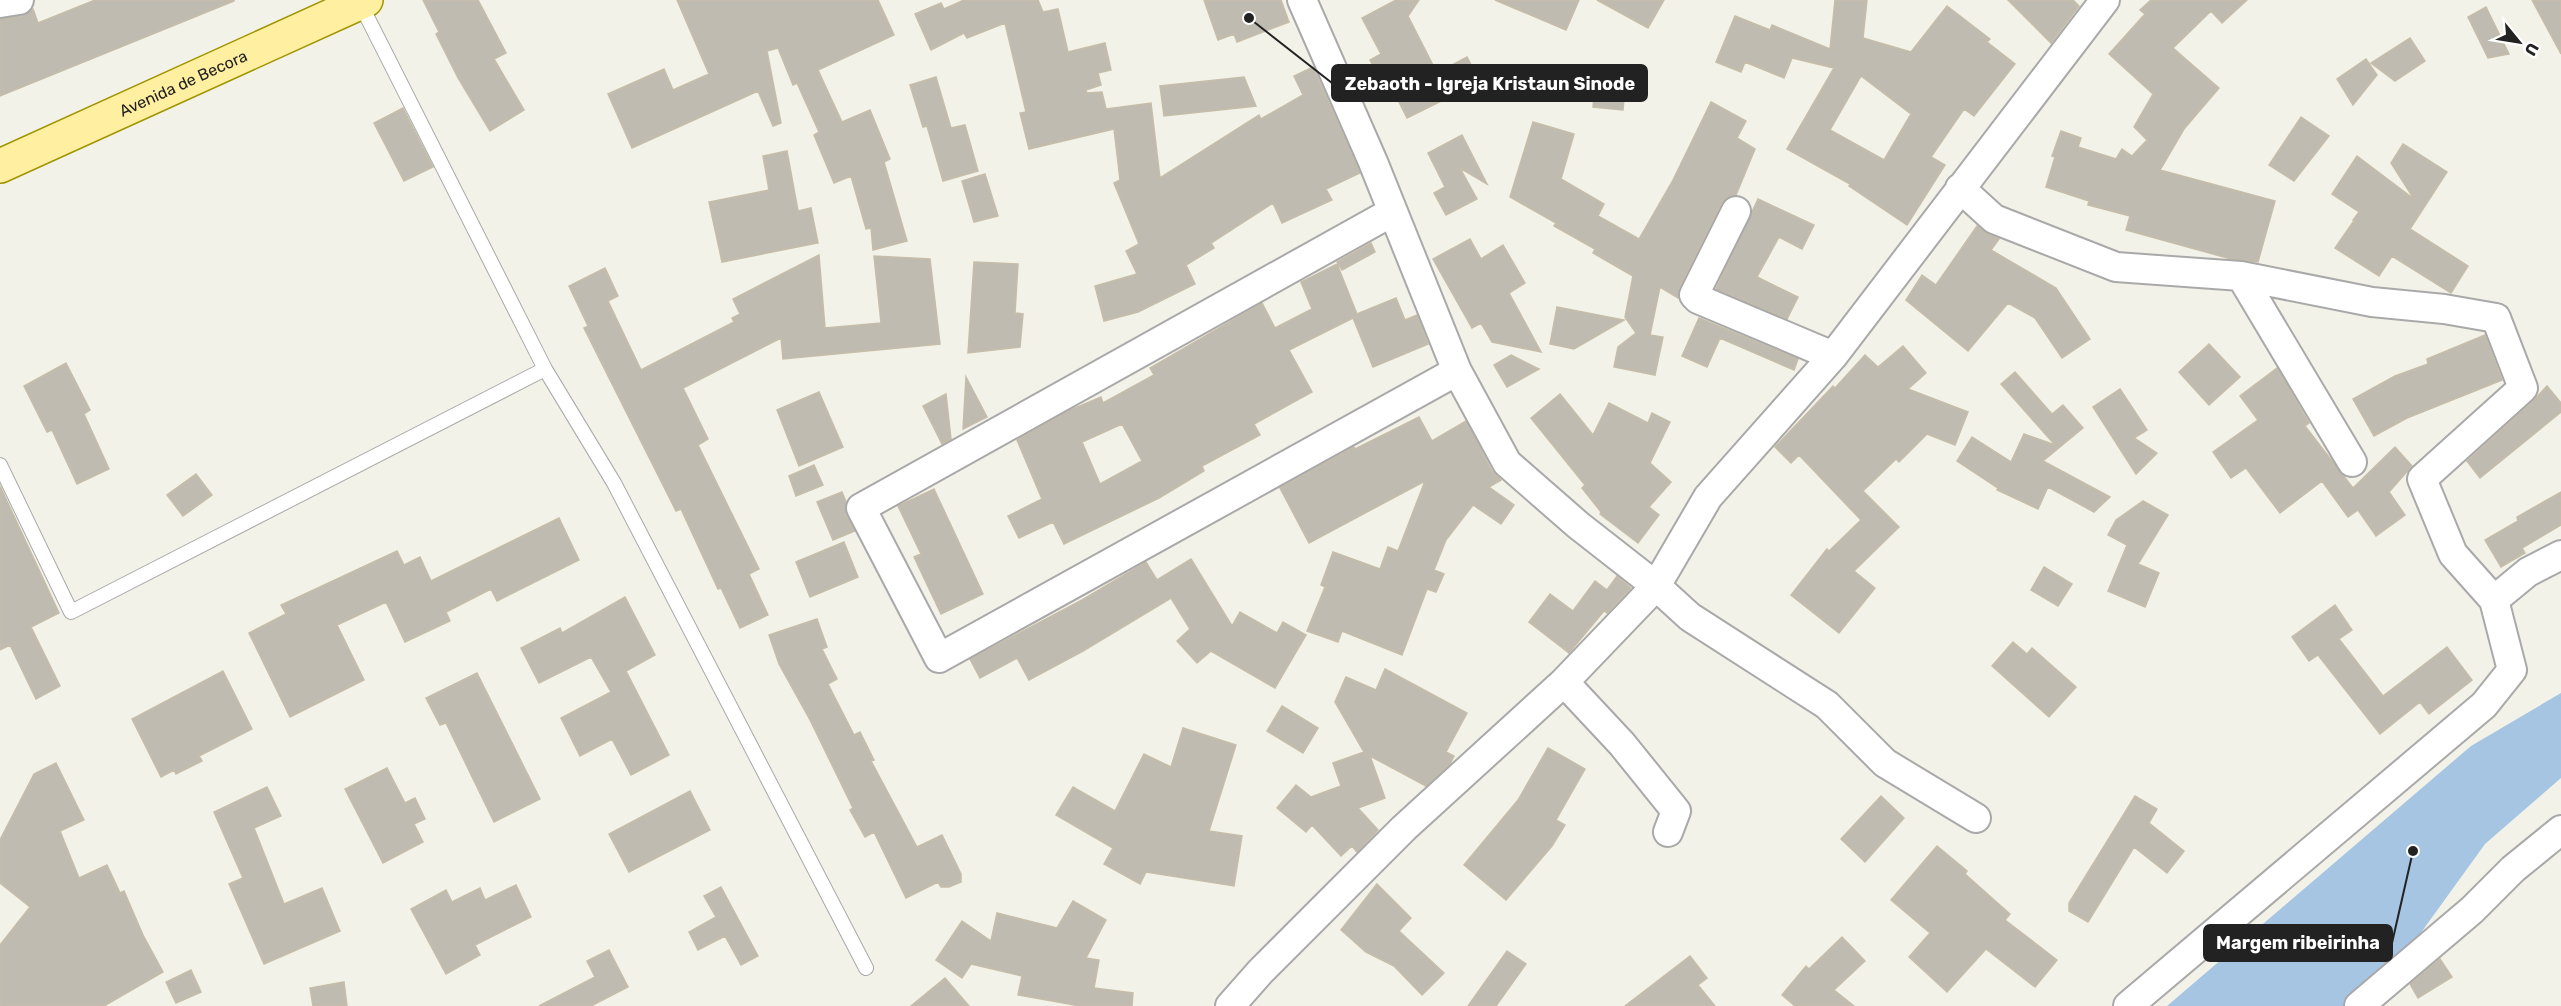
<svg xmlns="http://www.w3.org/2000/svg" width="2561" height="1006" viewBox="0 0 2561 1006" font-family="Rubik,sans-serif">
  <rect width="100%" height="100%" fill="#f3f2e8"/>
  <!-- water -->
  <path fill="#a5c5e3" d="M2561,693V778L2485,844L2420,934L2347,1006H2167L2471,746Z"/>
  <!-- building -->
  <path fill="#c0bbb0" stroke="#c6bda9" stroke-width="1.5" fill-rule="evenodd" d="M95,0H234V1L0,96V19L22,16L33,9L38,23Z
    M423,0H478L506,53L494,59L524,110L490,131L458,78L436,34L439,32Z
    M677,0H878L894,35L818,70L842,122L870,110L890,159L884,162L907,241L873,250L871,228L866,229L851,176L834,183L814,135L819,132L797,83L793,85L778,48L767,51L781,123L773,126L758,91L632,148L608,94L664,69L673,90L709,74Z
    M964,0H1038L1043,12L1058,9L1068,52L1105,43L1111,70L1098,73L1101,85L1086,90L1087,93L1102,92L1106,109L1151,103L1160,178L1259,115L1261,119L1303,95L1294,76L1313,67L1360,173L1326,189L1332,200L1282,223L1273,203L1211,243L1214,248L1186,265L1195,284L1138,312L1104,321L1095,286L1137,274L1126,251L1139,244L1114,183L1120,180L1114,129L1029,149L1020,113L1026,112L1005,23L967,38L964,33L931,50L915,14L941,3L944,9Z
    M1204,0H1281L1289,22L1237,42L1234,34L1218,40Z
    M1396,0H1419L1408,16L1437,73L1467,57L1480,82L1407,118L1389,82L1383,85L1370,60L1381,54L1362,18Z
    M1495,0H1579L1566,30Z
    M1597,0H1664L1648,28Z
    M1835,0H1867L1863,38L1911,52L1947,6L1990,39L1987,42L2015,64L1974,116L1964,109L1931,157L1945,165L1907,225L1849,186L1850,184L1787,149L1834,68L1792,58L1784,78L1745,62L1741,72L1716,62L1735,16L1770,30L1772,25L1830,49ZM1861,76L1911,114L1884,160L1830,130Z
    M2008,0H2073L2079,6L2051,43Z
    M2151,0H2247L2222,23L2211,11L2173,48L2219,88L2184,129L2160,170L2275,201L2258,262L2231,259L2126,230L2130,216L2088,205L2089,201L2046,187L2055,157L2052,156L2061,131L2081,138L2078,147L2116,159L2122,149L2132,156L2147,140L2134,127L2153,94L2109,54L2145,14L2140,10Z
    M2532,0H2561V54Z
    M2486,7L2509,54L2488,58L2468,17Z
    M2410,38L2425,61L2395,81L2371,63Z
    M2366,59L2377,75L2353,105L2337,79Z
    M1596,75L1626,77L1623,110L1593,107Z
    M936,77L951,128L965,125L978,171L943,181L927,126L923,127L910,85Z
    M1244,77L1256,106L1164,116L1160,86Z
    M1711,102L1746,121L1737,138L1755,149L1736,195L1727,197L1721,204L1679,288L1678,298L1660,287L1650,335L1663,337L1655,375L1614,367L1618,347L1636,333L1625,317L1633,276L1593,253L1595,249L1554,226L1556,223L1510,197L1533,122L1574,134L1561,179L1604,204L1598,216L1639,239L1673,180Z
    M403,108L433,167L404,181L374,123Z
    M2301,117L2329,136L2294,181L2269,165Z
    M1462,135L1487,184L1460,168L1477,199L1446,215L1434,193L1445,187L1428,153Z
    M2403,144L2447,172L2410,229L2468,266L2451,293L2392,256L2379,276L2335,248L2353,222L2357,223L2353,220L2359,212L2332,194L2357,156L2414,199L2391,163Z
    M787,151L798,211L811,208L818,243L722,262L709,202L769,190L763,156Z
    M985,174L998,216L974,222L962,181Z
    M1758,199L1814,225L1802,249L1779,237L1757,277L1798,297L1787,319L1716,289Z
    M1977,226L1988,234L1999,239L1991,250L2056,288L2090,339L2062,358L2035,318L2008,303L1968,351L1906,300L1922,275L1936,285Z
    M1470,239L1481,259L1503,245L1525,283L1509,293L1541,352L1492,342L1481,323L1472,328L1433,259Z
    M1371,243L1375,252L1342,270L1337,262Z
    M819,255L825,328L881,323L874,256L930,259L940,344L783,359L781,338L683,388L708,439L698,445L759,569L749,574L768,615L740,628L721,588L718,589L681,509L676,511L602,364L584,328L588,326L569,286L605,268L618,296L608,301L641,370L734,322L732,318L740,314L733,299Z
    M974,262L1018,264L1015,313L1023,314L1020,347L968,353Z
    M1337,264L1357,314L1396,298L1405,320L1417,315L1428,344L1373,367L1353,318L1289,350L1312,392L1254,424L1260,435L1202,466L1204,471L1159,498L1064,544L1053,522L1019,538L1008,516L1042,499L1017,440L1068,411L1101,397L1103,403L1154,375L1150,368L1262,303L1275,328L1312,309L1301,282ZM1122,424L1142,461L1100,484L1082,442Z
    M1557,307L1624,320L1574,349L1550,344Z
    M1699,318L1798,359L1794,370L1720,338L1707,367L1682,356Z
    M2485,335L2502,380L2407,418L2374,436L2353,399L2395,376L2428,364L2427,359Z
    M2209,344L2240,377L2209,405L2179,372Z
    M1903,346L1926,373L1908,389L1968,412L1955,445L1927,434L1899,462L1896,459L1863,491L1899,527L1854,571L1875,588L1839,633L1791,595L1827,549L1829,551L1861,520L1799,455L1791,463L1775,447L1833,386L1835,388L1865,355L1878,367Z
    M1511,355L1539,369L1507,387L1494,365Z
    M66,363L90,410L84,414L109,469L77,484L52,430L47,432L24,386Z
    M2277,368L2309,423L2305,426L2353,488L2395,447L2412,466L2389,492L2405,515L2376,536L2358,510L2348,517L2322,481L2280,513L2246,468L2231,478L2213,452L2258,420L2240,396Z
    M2015,372L2052,414L2063,405L2083,428L2043,461L2110,497L2094,512L2048,487L2038,509L1997,490L1998,488L1957,461L1972,437L2011,462L2024,434L2055,445L2001,384Z
    M966,377L987,417L963,429Z
    M2547,386L2561,403V412L2480,478L2467,461L2534,400Z
    M2120,389L2147,430L2134,438L2157,453L2136,474L2093,407Z
    M819,392L843,447L799,466L777,410Z
    M946,394L951,439L942,444L923,406Z
    M1560,394L1593,435L1609,403L1648,423L1652,413L1670,422L1650,463L1671,482L1649,507L1659,515L1638,543L1600,514L1601,512L1582,488L1585,485L1531,418Z
    M1419,417L1432,441L1466,421L1492,471L1501,480L1489,487L1514,505L1501,524L1473,505L1446,540L1434,570L1444,574L1436,592L1427,589L1402,655L1342,631L1338,642L1307,631L1325,587L1321,585L1333,552L1380,569L1388,547L1398,551L1425,481L1309,543L1280,488L1354,447L1355,449Z
    M814,465L823,485L796,496L789,476Z
    M196,474L212,495L183,516L167,495Z
    M0,486L59,613L31,627L60,686L36,699L10,645L0,650Z
    M934,489L983,594L941,614L914,557L921,554L898,506Z
    M842,492L846,502V515L855,531L833,540L817,502Z
    M2561,492V525L2522,548L2525,553L2501,567L2485,540L2518,521L2517,517Z
    M2143,501L2168,515L2138,564L2159,573L2145,607L2108,591L2127,545L2108,535L2116,520Z
    M559,518L579,560L497,601L491,589L446,612L450,621L405,642L386,602L337,625L364,680L290,717L249,633L286,614L281,605L397,551L404,565L420,557L431,581Z
    M844,542L858,577L810,597L796,562Z
    M1191,559L1232,626L1240,612L1277,633L1283,622L1306,635L1275,688L1211,651L1197,663L1177,641L1190,629L1171,598L1083,651L1029,680L1017,658L980,678L970,659L1082,600L1146,562L1157,580Z
    M2044,567L2072,584L2058,606L2031,590Z
    M1617,576L1631,588L1607,613L1604,611L1569,653L1529,622L1550,594L1573,611L1595,581L1607,590Z
    M625,597L655,655L626,671L669,755L631,775L612,739L580,756L561,718L611,692L591,657L539,683L521,648L560,628L562,633Z
    M2335,605L2352,630L2339,639L2383,696L2447,647L2472,680L2429,714L2420,702L2380,734L2318,655L2309,661L2292,637Z
    M817,619L827,647L822,649L837,679L828,684L854,735L860,732L874,760L871,761L917,847L942,835L961,874V882L949,887H941L938,882L906,898L874,832L865,837L850,810L853,808L810,720L779,664L769,635Z
    M2013,642L2027,654L2032,648L2076,687L2049,717L1992,666Z
    M1385,669L1467,713L1446,752L1454,756L1450,764L1426,786L1370,756L1385,798L1358,808L1378,830L1357,852L1352,846L1341,856L1312,825L1306,832L1277,808L1296,785L1311,797L1341,786L1333,763L1364,752L1335,702L1346,677L1376,690Z
    M223,671L252,729L199,756L202,761L176,774L174,770L161,777L132,719Z
    M477,673L540,799L494,822L446,723L440,725L426,698Z
    M1282,706L1318,728L1303,753L1267,731Z
    M1183,728L1236,745L1209,831L1242,836L1234,886L1146,872L1140,884L1104,864L1113,848L1056,815L1073,787L1115,811L1144,754L1171,767Z
    M1548,748L1585,769L1556,820L1565,825L1552,846L1506,900L1464,865L1518,800Z
    M56,763L84,820L60,831L79,878L107,865L120,893L124,891L143,935L163,972L104,1006H0V945L30,907L0,883V840L34,774Z
    M387,768L405,803L415,798L425,819L414,824L423,842L383,863L345,789Z
    M267,787L281,816L254,828L284,904L322,888L340,931L264,964L229,884L243,878L214,812Z
    M690,791L710,830L629,872L609,834Z
    M1881,796L1904,818L1865,862L1841,839Z
    M2135,796L2157,809L2149,823L2184,851L2167,873L2134,847L2088,922L2069,911V903Z
    M1937,846L1967,871L1965,874L2010,914L2005,920L2057,960L2035,987L1986,949L1947,992L1909,957L1930,933L1891,900Z
    M1377,884L1411,918L1399,931L1444,973L1422,995L1394,966L1366,952L1341,930Z
    M516,885L531,917L475,945L480,955L446,974L411,909L446,890L452,902L480,888L485,900Z
    M721,887L758,956L741,965L725,936L698,950L689,932L716,917L704,896Z
    M1073,901L1106,920L1086,958L1099,960L1094,988L1133,993L1132,1006H1080L1018,995L1022,976L971,964L962,978L936,960L962,921L991,941L997,913L1057,928Z
    M1842,937L1865,961L1834,990L1854,1006H1795L1782,995L1806,966L1809,969Z
    M609,950L628,987L591,1006H539L595,977L587,961Z
    M1507,951L1526,964L1496,1006H1468Z
    M1690,956L1707,978L1698,985L1715,1006H1625Z
    M2440,959L2452,977L2418,998L2410,984Z
    M191,970L201,992L176,1003L166,982Z
    M945,978L969,1006H911Z
    M344,982L347,1006H313L310,988Z"/>
  <g fill="none" stroke-linecap="round" stroke-linejoin="round">
    <!-- lane casing -->
    <g stroke="#a9a9a9" stroke-width="16">
      <path id="lane" d="M360,3L545,369L614,483L866,968
        M0,465L71,612L545,369"/>
    </g>
    <!-- street casing -->
    <g stroke="#a9a9a9" stroke-width="32">
      <path id="street" d="M1302,0L1373,162L1457,371L1507,463L1578,525L1656,586L1690,617L1827,705L1885,763L1976,818
        M0,3L19,0
        M1960,188L1994,219L2116,267L2241,276L2372,302L2444,309L2496,318L2523,388L2422,479L2453,554L2494,600L2512,670L2484,705L2128,1006
        M1736,211L1694,295L1698,299L1833,356
        M1392,212L861,508L939,658L1457,371
        M2241,276L2352,462
        M2494,600L2528,572L2561,555
        M1564,682L1622,744L1676,811L1668,832
        M1230,1006L1260,972L1404,828L1564,682L1656,586L1708,497L1833,356L2105,0
        M2359,1006L2472,910L2513,869L2561,830"/>
    </g>
    <!-- primary casing -->
    <g stroke="#a09400" stroke-width="36">
      <g id="primary">
        <path id="s1" d="M0,166L366,0"/>
      </g>
    </g>
    <!-- lane -->
    <use href="#lane" stroke="#fff" stroke-width="14"/>
    <!-- street -->
    <use href="#street" stroke="#fff" stroke-width="28"/>
    <!-- primary -->
    <use href="#primary" stroke="#ffefa1" stroke-width="33"/>
  </g>
  <g text-anchor="middle" stroke-width="4.5" stroke-linejoin="round" paint-order="stroke">
    <!-- street labels -->
    <g font-size="16" fill="#222" stroke="#fff">
      <text dy="6" stroke="none"><textPath href="#s1" startOffset="201">Avenida de Becora</textPath></text>
    </g>
  </g>
  <!-- callouts -->
  <path fill="none" stroke="#222" stroke-width="2" d="M1249 18L1332 83M2413 851L2392 943"/>
  <g fill="#222" stroke="#fff" stroke-width="2">
    <circle cx="1249" cy="18" r="6"/>
    <circle cx="2413" cy="851" r="6"/>
  </g>
  <g fill="#222" stroke="#222" stroke-width="2">
    <rect x="1332" y="65" width="315" height="36" rx="6"/>
    <rect x="2204" y="925" width="188" height="36" rx="6"/>
  </g>
  <g font-size="18" text-anchor="middle" font-weight="bold" fill="#fff">
    <text x="1490" y="90">Zebaoth - Igreja Kristaun Sinode</text>
    <text x="2298" y="949">Margem ribeirinha</text>
  </g>
  <!-- north arrow -->
  <g transform="translate(2519 42) rotate(120)" stroke="#ffffff" stroke-width="4.5" paint-order="stroke">
  <path d="M0-4.5L10 22L0 15L-10 22Z" fill="#222222"/>
  <text y="-9" font-size="16" font-weight="bold" text-anchor="middle" fill="#222222">U</text>
  </g>
</svg>
